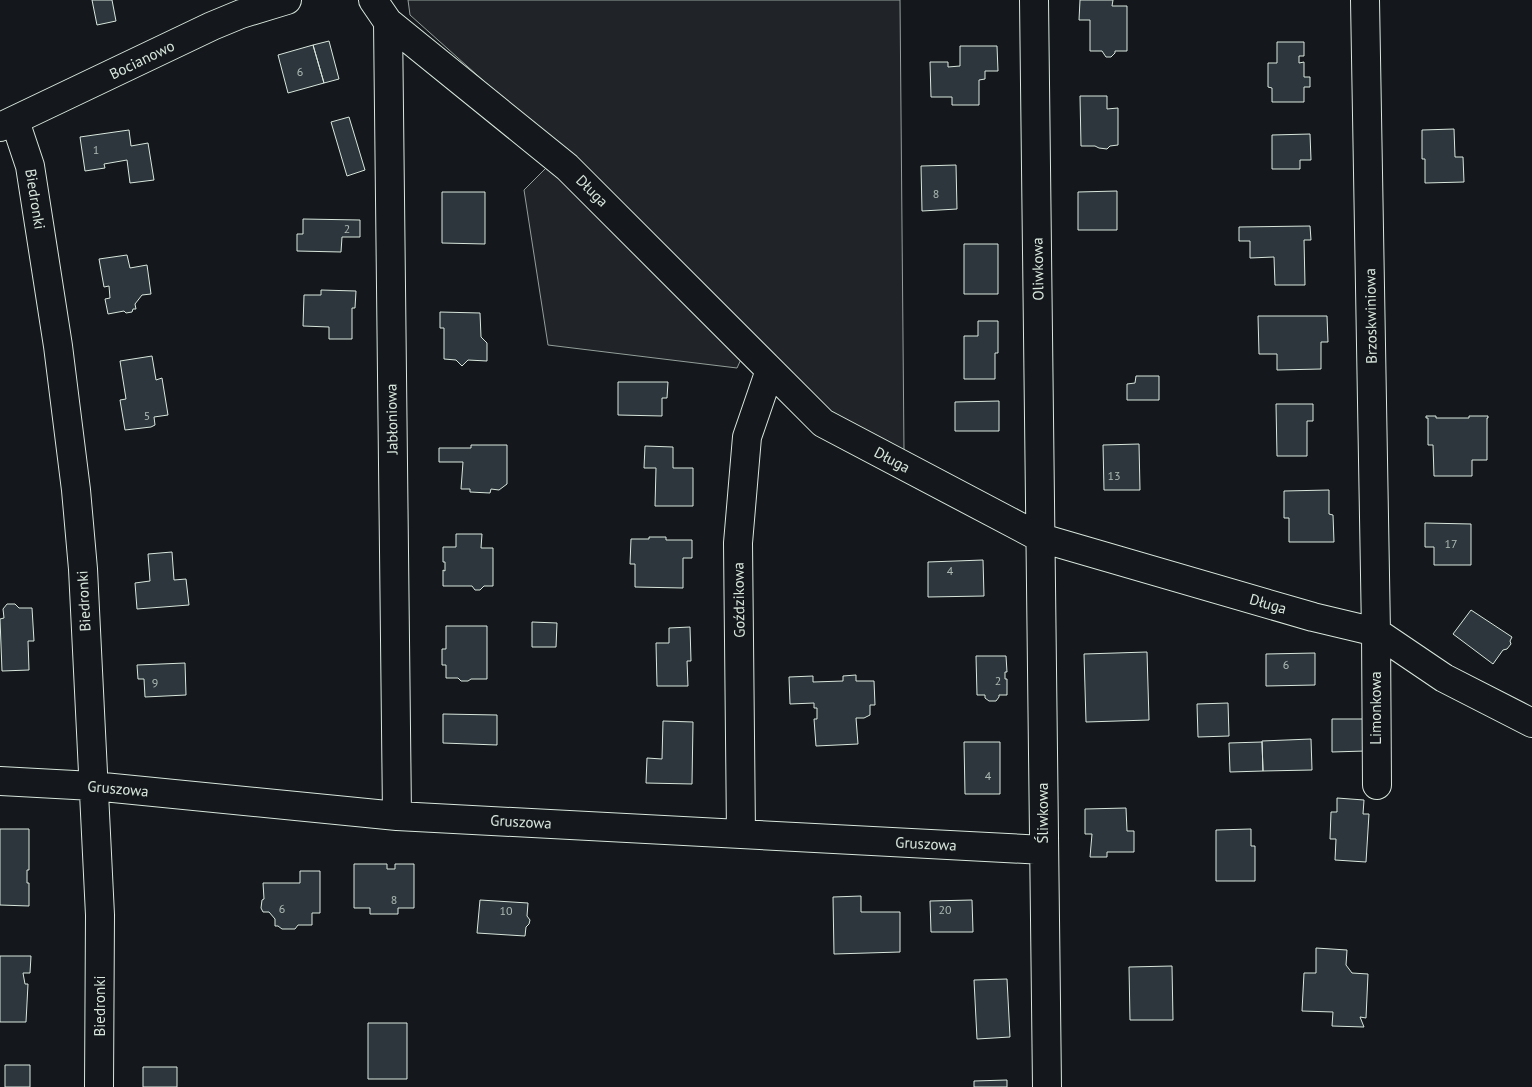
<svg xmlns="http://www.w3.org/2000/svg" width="1532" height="1087" viewBox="0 0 1532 1087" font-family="'PT Sans',sans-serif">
  <rect width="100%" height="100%" fill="#14181c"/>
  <!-- green -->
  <path fill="#202428" stroke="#939e99" d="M408,0H900L904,451L822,410L572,160L410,15Z
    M547,167L558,169L743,355L737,368L548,345L524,190Z"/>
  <!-- building -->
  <path fill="#2c363c" stroke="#d8e6dc" d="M92,0H112L116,21L97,25Z
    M1080,0H1113L1112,6H1127V51H1115V53L1111,57H1106L1102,51H1090V20H1079Z
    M329,41L339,79L324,83L313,45Z
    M1277,42H1304V56H1299V63L1304,62V77H1310V87H1304V102H1272V88L1268,87V63H1277Z
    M313,45L324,83L288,93L278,55Z
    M960,46H997L998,71H985V79L979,80V105H952V97H931L930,62H948V67L960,66Z
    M1080,96H1107V109L1118,108V145L1110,146L1107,149L1099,148L1095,146H1081Z
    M349,117L365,170L347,176L331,122Z
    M1454,129L1455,157H1463L1464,182L1425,183V159H1422V130Z
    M129,130L131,146L148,143L154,180L130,183L127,160L104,164L105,168L85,171L80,137Z
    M1310,134L1311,160H1300V169H1272V135Z
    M956,165L957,209L922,211L921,166Z
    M1117,191V230H1078V192Z
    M442,192H485V244L442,243Z
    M303,219L360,220V237H342L341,252L297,251V234H303Z
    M1310,226L1311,240H1304L1305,285H1275L1274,257L1250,258V241H1239V227Z
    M964,244H998V294H964Z
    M127,255L130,268L147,265L151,294L142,295L135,304L136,309H133L132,312L126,313L124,311L108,314L105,299L110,298L109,286L104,287L99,259Z
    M321,290L356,291L355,308H352V339H329V327L303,326L304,295H321Z
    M440,312L480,313L481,337L487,343V361L468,360L462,366L456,360L444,359V328H440Z
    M1258,316H1327L1328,342H1321V369L1277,370V354H1259Z
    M978,321H998V353H995V379H964V336H978Z
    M152,356L156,380L162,378L168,415L154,417L155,425L151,427L125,430L120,400L126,399L120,361Z
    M1136,376H1159V400H1127V384L1135,383Z
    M618,382H668L667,398H662V416L618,415Z
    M999,401V431H955V402Z
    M1276,404H1313V421H1307V456H1277Z
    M1426,416H1436V418H1469V416H1488V418H1487V460H1472V476H1434L1433,445H1428V418H1426Z
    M1139,444L1140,490H1104L1103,445Z
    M471,445H507V484L499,490L491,489L490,493L470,492V489H461L463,462H439V448H471Z
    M645,446L673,447V468H693V506H655L656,468H644Z
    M1329,490V514L1333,515L1334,542H1289V518H1284V491Z
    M1425,523L1471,524V565H1434V547H1425Z
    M456,534H482L481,548H493V586H484L480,590H475L472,586H443V570L445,571V562H443V547H456Z
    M649,537H666V540H692V558H683V588L635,587V564H630L631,539H649Z
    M172,552L174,580L186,579L189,605L137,609L135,583L150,581L148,554Z
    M983,560L984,596L928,597V562Z
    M7,604H15L19,608H32L34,641H28L29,670L2,671L0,619L4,618L3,609Z
    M1471,610L1512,637L1510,641L1511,644L1507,649L1503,650L1493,664L1453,634Z
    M532,622L557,623L556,647H532Z
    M446,626H487V679H471L468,681H461L458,678H446V665H442V649H446Z
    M690,627L691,661H687L688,686H657L656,643H669V628Z
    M1147,652L1149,720L1086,722L1084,654Z
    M1315,653V685L1266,686V654Z
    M976,656H1006L1007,672H1005V679H1007V695H999V697L996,701H989L985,698V695H977Z
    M185,663L186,695L145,697L144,679H138L137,665Z
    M856,675V681H874L875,705H870V715L864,718H856L858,744L816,746L814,719H817V708H814V703L790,704L789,677L813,676V682L843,681V676Z
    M1228,703L1229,736L1198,737L1197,704Z
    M443,714L497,715V745L443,743Z
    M1332,719H1365V751L1332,752Z
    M663,721L693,722L692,784L646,783L647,758L662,759Z
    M1311,739L1312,770L1263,771L1262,741Z
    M964,742H1000V794H965Z
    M1262,742L1263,771L1230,772L1229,743Z
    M1337,798L1364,800L1363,814H1369L1366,862L1335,860L1336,839H1330L1331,812H1337Z
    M1126,808L1127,831H1134V852H1107V857H1090L1092,834H1085V809Z
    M0,829H29V870H27V883H29V906L0,905Z
    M1251,829V846H1255V881H1216V830Z
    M354,864H387V869H395V864H414V908H398V914H370V908H354Z
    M300,871H320V913H312V925H298L295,929H282L278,926H275V919L269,912H263L261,908L262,900L264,899L263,883H300Z
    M861,896V912H900V952L834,954L833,897Z
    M480,900L528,903L527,916L530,920L529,924L526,927L525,936L477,933Z
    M972,900L973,932H931L930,901Z
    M1316,948L1347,950L1346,965L1352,973L1368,974L1366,1018L1360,1017L1364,1027L1332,1026L1333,1012L1302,1011L1304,973H1316Z
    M0,956H31L30,973H23L25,984H28L26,1022H0Z
    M1172,966L1173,1020H1130L1129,967Z
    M1007,979L1010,1037L977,1039L974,980Z
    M368,1023H407V1079H368Z
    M5,1065H30V1087H5Z
    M143,1067H177V1087H143Z
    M1007,1080V1087H974V1081Z"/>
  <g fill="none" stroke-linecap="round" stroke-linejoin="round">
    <!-- minor casing -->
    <g stroke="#d8e6dc" stroke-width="30">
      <path id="minor" d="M373,0L388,22L567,167L823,423L1041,538L1313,617L1376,632L1444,678L1532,723
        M1034,0L1047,1087
        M1365,0L1376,632L1377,785
        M388,22L397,816
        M15,121L30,166L58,346L76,490L83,569L100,915L99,1087
        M0,127L212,26L241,14L287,0
        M0,781L93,786L397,816L1044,850
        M741,834L738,543L747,437L770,370"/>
    </g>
    <!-- minor -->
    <use href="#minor" stroke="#14181c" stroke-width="28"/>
  </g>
  <g text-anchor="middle" stroke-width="4" stroke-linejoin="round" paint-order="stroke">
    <!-- number labels -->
    <g font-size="12" fill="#adbab4">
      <text x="300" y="76">6</text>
      <text x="96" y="154">1</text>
      <text x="936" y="198">8</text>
      <text x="347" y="233">2</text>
      <text x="147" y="420">5</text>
      <text x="1114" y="480">13</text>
      <text x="1451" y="548">17</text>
      <text x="950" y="575">4</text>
      <text x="1286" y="669">6</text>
      <text x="998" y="685">2</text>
      <text x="155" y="687">9</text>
      <text x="988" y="780">4</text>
      <text x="394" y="904">8</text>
      <text x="282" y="913">6</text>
      <text x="945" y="914">20</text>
      <text x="506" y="915">10</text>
    </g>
    <!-- street labels -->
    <g font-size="15" fill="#d8e6dc" stroke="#14181c">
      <text transform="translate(142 60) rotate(-26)" y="5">Bocianowo</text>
      <text transform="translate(592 191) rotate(45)" y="5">Długa</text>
      <text transform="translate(35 199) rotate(81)" y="5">Biedronki</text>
      <text transform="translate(1038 269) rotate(-91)" y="5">Oliwkowa</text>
      <text transform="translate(1371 316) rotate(-91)" y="5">Brzoskwiniowa</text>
      <text transform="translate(392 419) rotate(-91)" y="5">Jabłoniowa</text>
      <text transform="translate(892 460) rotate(28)" y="5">Długa</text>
      <text transform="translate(739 600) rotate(-91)" y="5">Goździkowa</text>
      <text transform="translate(84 601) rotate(-93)" y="5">Biedronki</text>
      <text transform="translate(1268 604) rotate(16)" y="5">Długa</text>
      <text transform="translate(1376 708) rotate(-90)" y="5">Limonkowa</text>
      <text transform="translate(118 789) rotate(5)" y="5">Gruszowa</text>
      <text transform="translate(1043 813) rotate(-90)" y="5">Śliwkowa</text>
      <text transform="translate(521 822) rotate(3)" y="5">Gruszowa</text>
      <text transform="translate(926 844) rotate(3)" y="5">Gruszowa</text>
      <text transform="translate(100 1006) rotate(-90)" y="5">Biedronki</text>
    </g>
  </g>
</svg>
